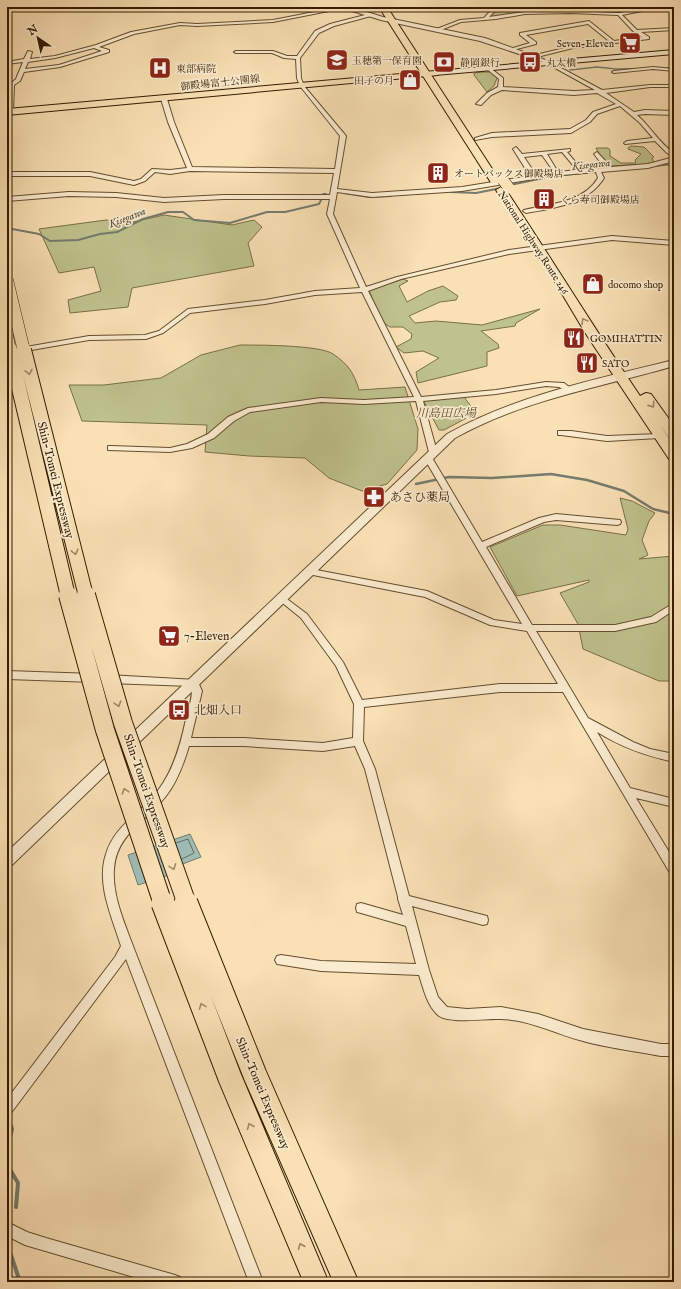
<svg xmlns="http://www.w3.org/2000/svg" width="681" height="1289" viewBox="0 0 681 1289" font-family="'IM FELL English','Noto Serif JP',serif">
  <rect width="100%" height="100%" fill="#f9e1b5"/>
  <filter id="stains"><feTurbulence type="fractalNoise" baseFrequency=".005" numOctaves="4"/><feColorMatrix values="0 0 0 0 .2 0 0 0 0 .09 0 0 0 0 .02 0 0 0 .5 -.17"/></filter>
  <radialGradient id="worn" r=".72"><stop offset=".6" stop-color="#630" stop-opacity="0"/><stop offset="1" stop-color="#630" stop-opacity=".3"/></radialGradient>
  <!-- green -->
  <path fill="#bfc28d" stroke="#7a6f46" d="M499,7H668L669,9H636L618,13L559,11L522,12L490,17Z
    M483,72H492L497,78L494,86L487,92L474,75V73Z
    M631,146L644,147L654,157L652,158L654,162L651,164L610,166L600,156L596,148H608L610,150V156L621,163H636L635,160L641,154L628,149V148Z
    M164,215L232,225L254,220L262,227L248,243L254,266L132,288L128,307L70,313L68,300L101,291L94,267L59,273L39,229L106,220L133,222Z
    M403,279L408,281L399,286L407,302L428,291L443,286L458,296L456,300L440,302L409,316L415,323L436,321L482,325L540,309L516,323L515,326L481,331L498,344L499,348L487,352V366L418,383L416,372L439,358L423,351L404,353L396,347L411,339L412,334L403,327H390L381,321L369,290Z
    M240,345C257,345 321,345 333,354C348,364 354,373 359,390L405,387L418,429L417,450L387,484L362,491L329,478L305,458L249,456L205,452L207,425L82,421L69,385H104L161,378L201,355Z
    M464,397L476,413L444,430H439L423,400Z
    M620,498L632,501L655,513L649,521L642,540L648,555L639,559L674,556V681H659L583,649L578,624L560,593L589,582V580L517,596L490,547L543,525H560L626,535L628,529Z"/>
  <!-- water -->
  <path fill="#a0bcb6" stroke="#757c6d" d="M190,834L201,857L180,865L182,871L138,885L128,855Z"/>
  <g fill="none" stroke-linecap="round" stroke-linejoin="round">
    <!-- shore -->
    <path stroke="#6a6c5b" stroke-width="1" d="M176,843L188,839L194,853L182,859"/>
    <!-- stream-far3 -->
    <path stroke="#757c6d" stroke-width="1.5" d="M570,70L597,67L616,69L674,68"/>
    <!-- stream-far2 -->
    <path stroke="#757c6d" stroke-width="2" d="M510,185L553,176L674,164
      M451,192L476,193L501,188
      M344,193L369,197L391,196
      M323,194H326
      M7,228L39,234L50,241L78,240L100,234L117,232L143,219L168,212H183L194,220L230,223L267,212H285L319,204L321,200"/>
    <!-- stream-far1 -->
    <path stroke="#757c6d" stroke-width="2.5" d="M416,484L449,477L492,478L551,474L587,480L624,491L653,509L674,514"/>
    <!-- stream -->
    <path stroke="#757c6d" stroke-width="4" d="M7,1148L12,1129L9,1121
      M7,1154L8,1166L18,1183L16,1207
      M11,1255L20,1282"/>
    <!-- minor casing -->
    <g stroke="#654d2d" stroke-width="2">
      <path id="minor" d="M340,7H349L273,22L197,26L180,25L134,34L99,47L109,50V52L60,67L24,72L20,81L14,85L13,112L10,114L7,112L10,84L16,79L23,62L7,64V62L24,59L28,51L32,52L30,59L55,56L96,45L131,32L180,23L197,24L273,20ZM94,48L102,51L59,65L25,69L28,62L55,58Z
        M494,7H499L489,17L525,12L571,11L619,13L642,9H674V11H642L622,15L637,30L674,28V30L641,32L649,37V39L573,48L533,58L531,57V56L573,46L609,41L588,24L526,35L536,42V44L513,50V48L530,43L520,35V33L589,21L614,41L642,37L634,32L618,15L571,13L525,14L496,19L461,22L438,31L434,30L460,20L484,18Z
        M369,14L371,16L334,26L319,33L300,58L301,78L304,86L346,136L337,189L372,193L462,187L530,176L513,149L516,147L522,154L570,149V151L567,152L582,170L605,168L594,154L597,152L611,167L648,164L674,157V161L648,168L601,172L604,178C588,204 554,208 526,213L523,211L524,210C549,204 583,203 598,178L596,172L552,176L462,191L372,197L337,192L333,214L366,287L397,277L509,250L612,236L674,241V245L612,240L509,254L401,279L368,291L421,397L496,390L546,382L564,383L573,390L569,392L559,387L546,386L496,394L423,401L437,452L436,454H430L429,452L416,401L364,404L321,402L250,412L234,421L214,438L192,448L170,452L108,450V446H111L170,448L187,444L208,434L228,417L248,408L321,398L364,400L414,397L362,292L315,295L265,304L190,313L163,333L146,339L89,340L20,352L17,350L20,348L89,336L145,335L159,331L188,309L265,300L315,291L360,288L327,214L330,199H224L164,202L116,197L69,196L7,201V197L69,192L116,193L164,198L224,195H330L334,173L190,171L170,174L155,172L145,181L134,185L90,176H7V172H90L134,181L141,179L152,169L170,170L187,168L168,122L161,99L164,97L167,99L174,122L192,167L335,169L340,136L300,86L297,78L296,59L284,58L272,53H236L234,52L236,51H273L287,56H297L315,31L330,24ZM562,152L577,170L558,172L547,154ZM542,155L554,172L536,175L524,157Z
        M548,61L602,90L650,85H674V87H650L606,93L634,112L645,110L674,111V115L645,114L637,115C650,126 659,143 674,153V157L667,153L655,141L625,144L624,143L627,141L653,138L640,123L620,106L597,114L590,122L571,133L492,137L475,140V138L492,133L570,129L586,120L593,112L616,104L597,93L574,95L502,90L491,95L481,105L476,104L487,93L498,87L499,79L487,69V67H489L503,78V87L574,91L595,90L546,63V62Z
        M653,67L674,69V71L653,69L614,73L612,72L614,71Z
        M558,431H571L607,436L659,434L663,436L659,438L607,441L561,435H558Z
        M425,456H431L482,542L539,518L556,514L620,520L621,522L620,524L617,525L556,520L544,522L486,547L532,625H615L651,617L674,603V610L656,622L615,631H536L588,718L633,742L650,749L674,754V762C646,756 621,747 597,732L630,788L674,799V807L636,798L674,860V875L670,873L563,692H500L364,707L363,741L375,769L409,896L483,915L487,916L488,920L487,924L483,925L412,906L429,970L438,997L447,1007L467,1009L501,1007L538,1014L583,1029L661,1044H674V1056H661C635,1051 608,1048 583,1041C556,1034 528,1019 500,1019C486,1018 451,1024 439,1016C427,1006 424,990 419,975L321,971L277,964L275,960L277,956L281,955L321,961L416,964L406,926L361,913L357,912L356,908L357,904L361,903L403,915L398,899V897L365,769L355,746L323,751L244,746H189C184,763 177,782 166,796C147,821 116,834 114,869C112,895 124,922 133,946L263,1282H249L126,959L11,1113L7,1115V1099L115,957L121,946C112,917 96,884 106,854C115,824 142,813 159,789C174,769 181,743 186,719C188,709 194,696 191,686L108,683L105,682L103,679L105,676L108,675L197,680L202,691L191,738H244L323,743L353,738L354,704L336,666L301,618L280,601L279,599L283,596L307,614L343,662L362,700L500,684H558L527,631L490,625L425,597L308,574L307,572L311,569L427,591L494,620L522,624L424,458Z
        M7,671L94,674L97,675L99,678L97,681L94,682L7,679Z
        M7,1222L27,1232L46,1238L175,1275L180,1277L182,1282H151L25,1245L7,1236Z"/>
    </g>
    <!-- tertiary casing -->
    <g stroke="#654d2d" stroke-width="2">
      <path id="tertiary" d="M351,7L383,17L485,38L551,62L546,63L480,41L381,20L349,10V8Z
        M674,360V366C598,388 525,399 455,438L12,865L7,867V852L447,434C517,395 597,379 674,360Z"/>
    </g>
    <!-- secondary casing -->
    <g stroke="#341c00" stroke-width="2">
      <path id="secondary" d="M674,50V54L435,75L431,73L435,71Z"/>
    </g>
    <!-- primary casing -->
    <g stroke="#341c00" stroke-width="2">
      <path id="primary" d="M435,71H438V75L7,115V109Z"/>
    </g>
    <!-- trunk casing -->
    <g stroke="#341c00" stroke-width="2">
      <path id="trunk" d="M379,7H387L500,181L499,183H491L490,181Z
        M501,187L506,190C551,258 594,328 640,396L646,393L651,394L674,426V439L669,438L660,425L674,446V460L669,459L586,334L552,277L496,190Z"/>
    </g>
    <!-- minor -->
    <use href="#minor" fill="#fbeccf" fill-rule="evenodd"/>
    <!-- tertiary -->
    <use href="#tertiary" fill="#fbeccf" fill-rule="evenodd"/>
    <!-- secondary -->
    <use href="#secondary" fill="#fbeccf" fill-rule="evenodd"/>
    <!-- primary -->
    <use href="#primary" fill="#f9e1b5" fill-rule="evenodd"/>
    <!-- trunk -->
    <use href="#trunk" fill="#f9e1b5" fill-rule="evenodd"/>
    <!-- trunk-bridge casing -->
    <g stroke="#341c00" stroke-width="12" stroke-linecap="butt">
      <path id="trunk-bridge" d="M503,180L509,188"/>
    </g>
    <!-- motorway-bridge-far3 casing -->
    <g stroke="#341c00" stroke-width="13" stroke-linecap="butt">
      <path id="motorway-bridge-far3" d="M7,280L24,351
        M7,336L10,351"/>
    </g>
    <!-- motorway-bridge-far2 casing -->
    <g stroke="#341c00" stroke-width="16" stroke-linecap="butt">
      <path id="motorway-bridge-far2" d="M10,350L68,596
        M24,350L86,596"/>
    </g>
    <!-- motorway-bridge-far1 casing -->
    <g stroke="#341c00" stroke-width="20" stroke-linecap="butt">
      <path id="motorway-bridge-far1" d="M68,595L105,730L163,904
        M86,595L123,723L187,904"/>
    </g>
    <!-- motorway-bridge casing -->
    <g stroke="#341c00" stroke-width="25" stroke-linecap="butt">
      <path id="motorway-bridge" d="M163,903L230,1078L316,1282
        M186,903L255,1075L346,1282"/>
    </g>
    <!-- trunk-bridge -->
    <use href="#trunk-bridge" stroke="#f9e1b5" stroke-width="11"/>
    <!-- motorway-bridge-far3 -->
    <use href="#motorway-bridge-far3" stroke="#f9e1b5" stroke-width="12"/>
    <!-- motorway-bridge-far2 -->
    <use href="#motorway-bridge-far2" stroke="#f9e1b5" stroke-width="14"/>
    <!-- motorway-bridge-far1 -->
    <use href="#motorway-bridge-far1" stroke="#f9e1b5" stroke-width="18"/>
    <!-- motorway-bridge -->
    <use href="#motorway-bridge" stroke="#f9e1b5" stroke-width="23"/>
  </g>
  <!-- one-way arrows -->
  <defs><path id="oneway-chevron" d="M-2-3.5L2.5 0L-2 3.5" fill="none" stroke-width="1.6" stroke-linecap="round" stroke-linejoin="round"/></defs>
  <g stroke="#a08864">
    <use href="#oneway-chevron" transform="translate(584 321) rotate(-121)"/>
    <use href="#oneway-chevron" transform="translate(29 372) rotate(77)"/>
    <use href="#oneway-chevron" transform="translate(652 405) rotate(55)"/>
    <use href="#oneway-chevron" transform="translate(75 552) rotate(75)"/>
    <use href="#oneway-chevron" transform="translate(118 704) rotate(73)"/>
    <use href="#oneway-chevron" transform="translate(125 791) rotate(-108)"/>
    <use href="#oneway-chevron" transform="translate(173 867) rotate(69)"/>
    <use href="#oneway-chevron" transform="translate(202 1006) rotate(-111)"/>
    <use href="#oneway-chevron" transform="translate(250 1126) rotate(-112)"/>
    <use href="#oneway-chevron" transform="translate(301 1246) rotate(-113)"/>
  </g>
  <!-- icons -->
  <defs>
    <g id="supermarket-square" transform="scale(1.15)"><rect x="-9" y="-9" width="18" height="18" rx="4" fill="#8f2418" stroke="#fbeccf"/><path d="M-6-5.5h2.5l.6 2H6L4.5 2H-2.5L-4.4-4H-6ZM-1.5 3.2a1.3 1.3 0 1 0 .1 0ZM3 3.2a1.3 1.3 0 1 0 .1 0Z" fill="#fff"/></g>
    <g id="school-square" transform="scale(1.15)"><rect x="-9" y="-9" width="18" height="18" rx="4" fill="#8f2418" stroke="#fbeccf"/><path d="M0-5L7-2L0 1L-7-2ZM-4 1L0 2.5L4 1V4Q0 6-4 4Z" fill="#fff"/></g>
    <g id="bank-square" transform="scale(1.15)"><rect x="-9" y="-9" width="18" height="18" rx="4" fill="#8f2418" stroke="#fbeccf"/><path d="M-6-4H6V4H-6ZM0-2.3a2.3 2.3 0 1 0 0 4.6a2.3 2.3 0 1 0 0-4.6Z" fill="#fff"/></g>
    <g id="bus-square" transform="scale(1.15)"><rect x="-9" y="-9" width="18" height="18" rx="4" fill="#8f2418" stroke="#fbeccf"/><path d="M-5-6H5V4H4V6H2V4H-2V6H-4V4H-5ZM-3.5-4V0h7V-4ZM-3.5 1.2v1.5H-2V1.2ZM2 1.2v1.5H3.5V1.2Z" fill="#fff"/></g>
    <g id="hospital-square" transform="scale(1.15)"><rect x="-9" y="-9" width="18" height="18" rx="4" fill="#8f2418" stroke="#fbeccf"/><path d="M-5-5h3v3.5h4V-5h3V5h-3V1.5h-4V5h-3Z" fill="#fff"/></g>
    <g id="shop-square" transform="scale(1.15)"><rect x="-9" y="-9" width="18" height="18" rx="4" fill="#8f2418" stroke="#fbeccf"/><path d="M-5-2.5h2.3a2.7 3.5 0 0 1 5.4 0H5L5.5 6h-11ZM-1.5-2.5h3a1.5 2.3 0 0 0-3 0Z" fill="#fff"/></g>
    <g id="building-square" transform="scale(1.15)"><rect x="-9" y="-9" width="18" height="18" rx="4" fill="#8f2418" stroke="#fbeccf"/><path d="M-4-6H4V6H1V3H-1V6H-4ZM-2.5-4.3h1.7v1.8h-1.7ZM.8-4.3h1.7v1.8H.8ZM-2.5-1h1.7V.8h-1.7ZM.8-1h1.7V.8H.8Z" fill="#fff"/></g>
    <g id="restaurant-square" transform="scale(1.15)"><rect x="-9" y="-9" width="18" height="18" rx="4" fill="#8f2418" stroke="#fbeccf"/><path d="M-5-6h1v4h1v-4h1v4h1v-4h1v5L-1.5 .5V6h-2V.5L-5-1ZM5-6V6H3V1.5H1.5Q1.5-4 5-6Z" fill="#fff"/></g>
    <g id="pharmacy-square" transform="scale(1.15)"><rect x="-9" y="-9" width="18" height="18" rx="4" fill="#8f2418" stroke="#fbeccf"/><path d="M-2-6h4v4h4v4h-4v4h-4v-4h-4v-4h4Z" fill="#fff"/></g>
  </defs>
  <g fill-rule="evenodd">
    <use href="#supermarket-square" x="630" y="43"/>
    <use href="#school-square" x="337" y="60"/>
    <use href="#bank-square" x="444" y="62"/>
    <use href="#bus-square" x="530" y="62"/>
    <use href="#hospital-square" x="160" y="68"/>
    <use href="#shop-square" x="410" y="80"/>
    <use href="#building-square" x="438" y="173"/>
    <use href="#building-square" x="544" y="199"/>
    <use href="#shop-square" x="593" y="284"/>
    <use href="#restaurant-square" x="574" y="338"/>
    <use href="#restaurant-square" x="587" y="363"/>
    <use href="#pharmacy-square" x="374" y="497"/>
    <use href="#supermarket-square" x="169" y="636"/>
    <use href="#bus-square" x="179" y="710"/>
  </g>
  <g text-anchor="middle" stroke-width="3.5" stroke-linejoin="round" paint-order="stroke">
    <!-- far-poi labels -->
    <g font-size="10" fill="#341c00" stroke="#fbeccf" text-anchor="start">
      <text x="614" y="47" text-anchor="end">Seven-Eleven</text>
      <text x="352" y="64">玉穂第一保育園</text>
      <text x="460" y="66">静岡銀行</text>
      <text x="546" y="66">丸太橋</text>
      <text x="176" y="72">東部病院</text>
      <text x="394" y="84" text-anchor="end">田子の月</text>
      <text x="454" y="177">オートバックス御殿場店</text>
      <text x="560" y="203">くら寿司御殿場店</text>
      <text x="608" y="288">docomo shop</text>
      <text x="590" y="342">GOMIHATTIN</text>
      <text x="602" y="367">SATO</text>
    </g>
    <!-- far-street labels -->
    <g font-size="10" fill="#341c00" stroke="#fbeccf">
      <text transform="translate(220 82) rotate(-6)" y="4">御殿場富士公園線</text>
      <text transform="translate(534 242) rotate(57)" y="4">National Highway Route 246</text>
    </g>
    <!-- far-water labels -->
    <g font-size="11" font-style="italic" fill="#544c37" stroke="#fbeccf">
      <text transform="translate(591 164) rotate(-6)" y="4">Kisegawa</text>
      <text transform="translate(127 217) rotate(-21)" y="4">Kisegawa</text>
    </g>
    <!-- park labels -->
    <g font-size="12" font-style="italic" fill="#5e4e2a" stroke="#fbeccf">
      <text x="446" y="417">川島田広場</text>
    </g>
    <!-- street labels -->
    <g font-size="12" fill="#341c00" stroke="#fbeccf">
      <text transform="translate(56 480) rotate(76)" y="4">Shin-Tomei Expressway</text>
      <text transform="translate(147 791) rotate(71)" y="4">Shin-Tomei Expressway</text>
      <text transform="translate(263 1093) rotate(67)" y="4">Shin-Tomei Expressway</text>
    </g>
    <!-- poi labels -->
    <g font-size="12" fill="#341c00" stroke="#fbeccf" text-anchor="start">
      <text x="390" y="501">あさひ薬局</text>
      <text x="184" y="640">7-Eleven</text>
      <text x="194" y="714">北畑入口</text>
    </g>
  </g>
  <!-- margin -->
  <rect width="681" height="1289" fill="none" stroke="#f9e1b5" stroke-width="24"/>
  <rect x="8" y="8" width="665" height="1273" fill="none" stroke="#341c00" stroke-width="2"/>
  <rect x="12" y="12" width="657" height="1265" fill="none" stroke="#341c00"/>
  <!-- north arrow -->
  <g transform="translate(38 38) rotate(326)" stroke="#fbeccf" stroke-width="3" paint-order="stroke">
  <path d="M0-3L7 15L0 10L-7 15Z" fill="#341c00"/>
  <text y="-6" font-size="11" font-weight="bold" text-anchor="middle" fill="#341c00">N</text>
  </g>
  <rect width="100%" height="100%" filter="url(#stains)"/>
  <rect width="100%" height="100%" fill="url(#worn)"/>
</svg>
